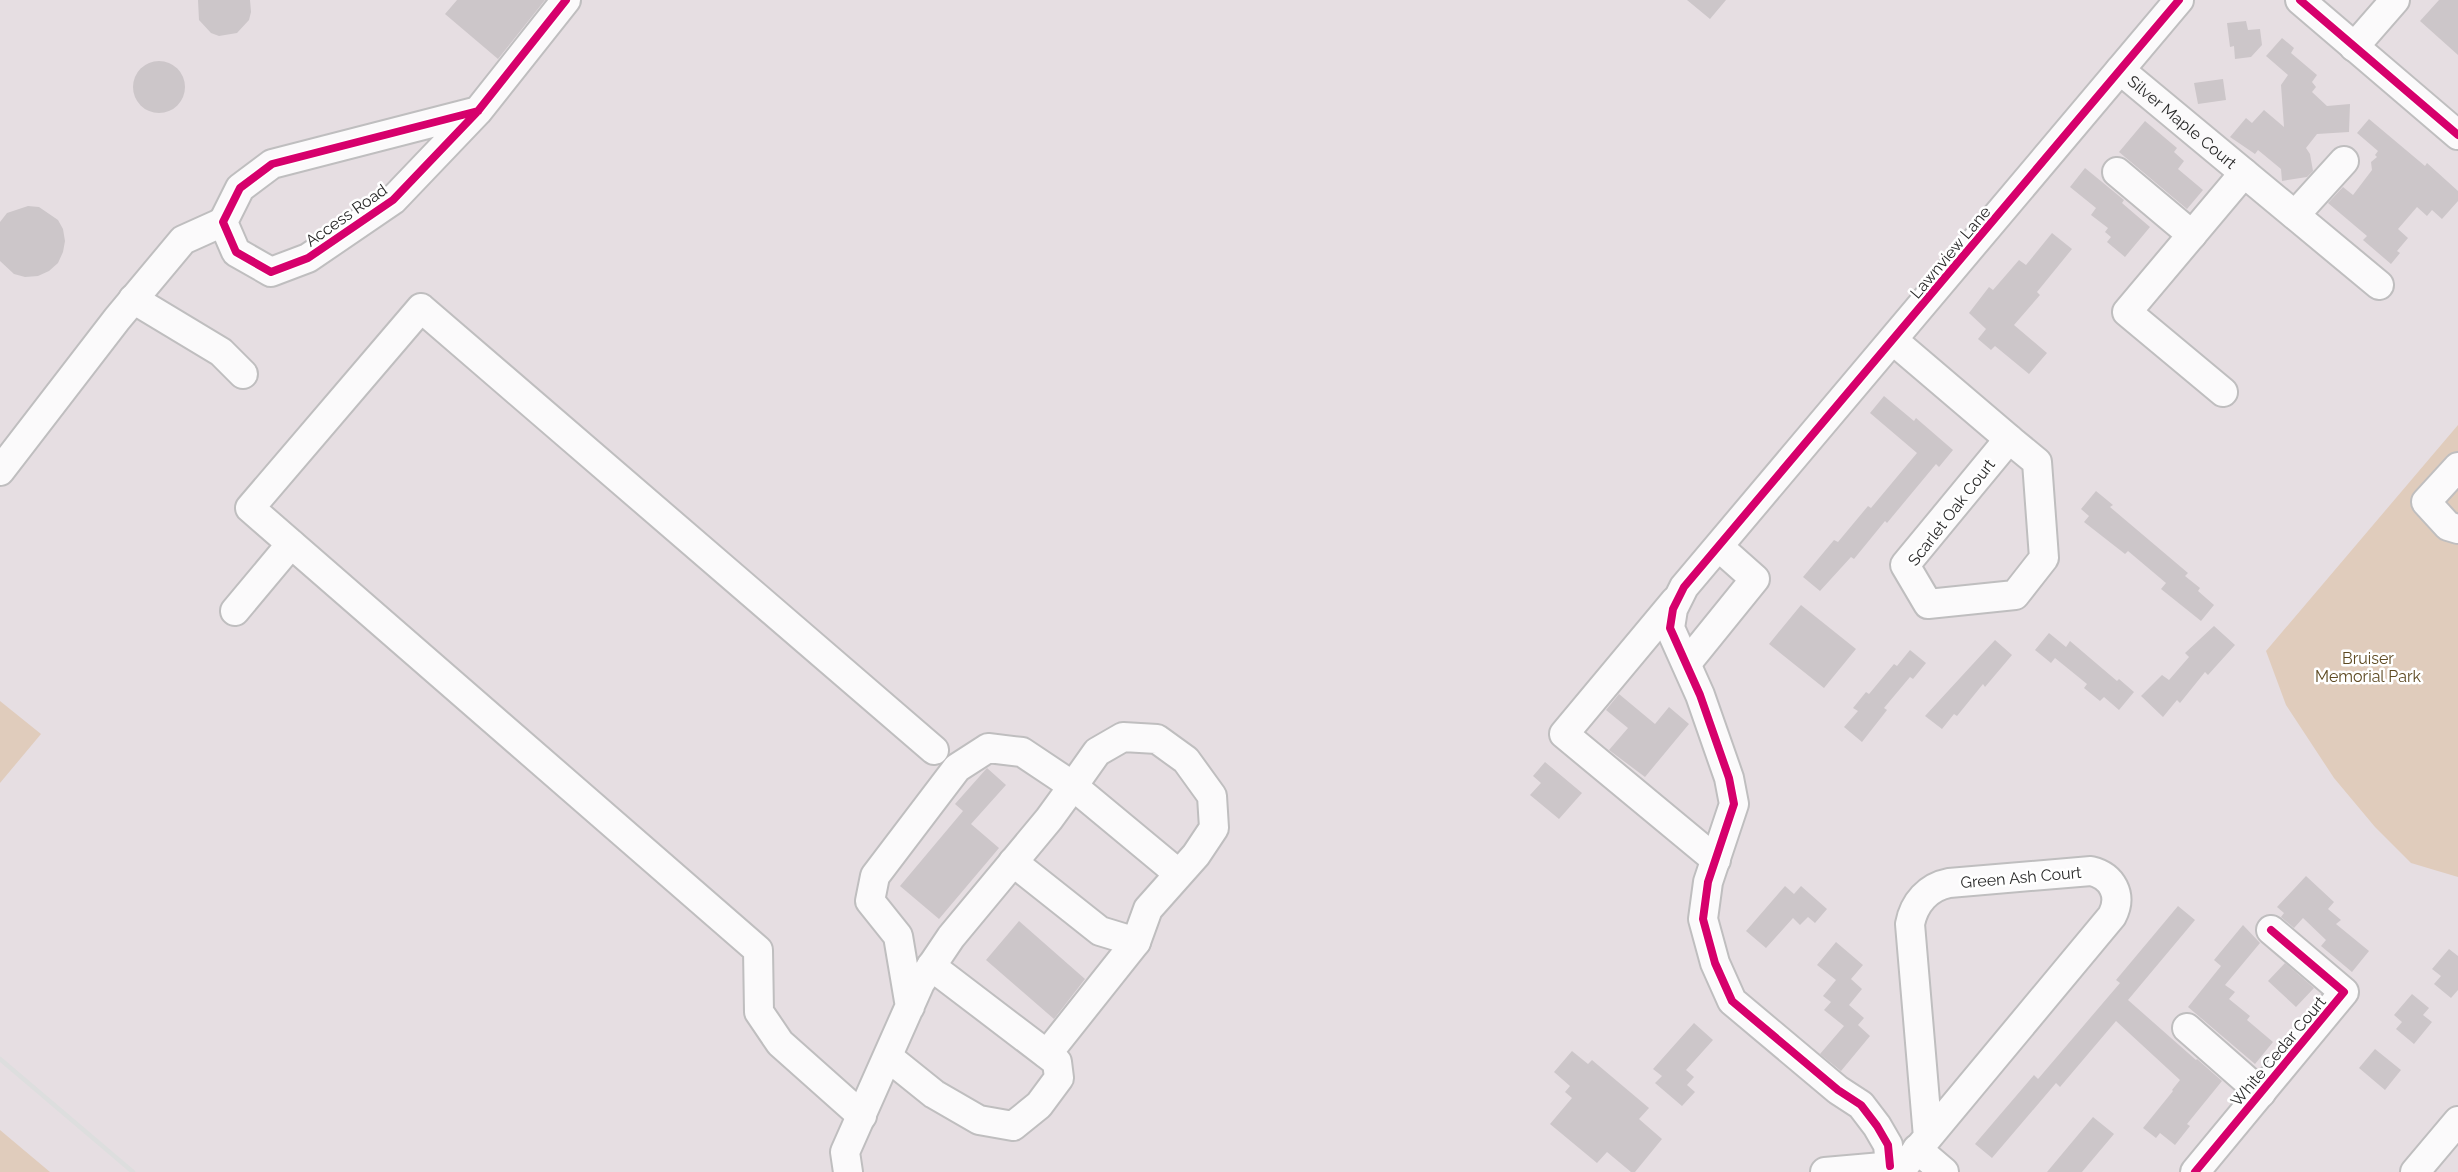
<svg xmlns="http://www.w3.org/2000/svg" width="2458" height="1172" viewBox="0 0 2458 1172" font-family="Raleway,sans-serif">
  <rect width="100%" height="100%" fill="#e6dee2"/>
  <!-- green -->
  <path fill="#e0ccbc" d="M2458,425V877L2411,863L2375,827L2334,778L2286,705L2266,651Z
    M0,701L41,734L0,783Z
    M0,1130L50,1172H0Z"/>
  <!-- building -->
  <path fill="#ccc6c9" d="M198,0H250L251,12L249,20L237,33L219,36L211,33L199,20Z
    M457,0H545L498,59L445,14Z
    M1687,0H1726L1710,19Z
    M2439,0H2458V55L2420,21Z
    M2246,21L2248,30L2260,29L2262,45L2251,57L2235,59L2234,46L2230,47L2227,23Z
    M2282,38L2294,48L2291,53L2317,75L2312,82L2316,87L2312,92L2327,106L2350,104L2349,132L2317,134L2306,148L2310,154L2313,171L2307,177L2282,181L2281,169L2258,150L2255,154L2230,137L2246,118L2252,123L2264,110L2284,127L2281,85L2288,75L2266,56Z
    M133 87a26 26 0 1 1 52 0a26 26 0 1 1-52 0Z
    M2223,79L2226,100L2198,104L2194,83Z
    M2369,119L2425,166L2427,163L2458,191V201L2442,219L2432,210L2427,216L2417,207L2398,229L2408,238L2397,251L2400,253L2391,264L2363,240L2367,236L2328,203L2343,187L2353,195L2372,170L2371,162L2377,157L2375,155L2378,151L2357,133Z
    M2145,121L2177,148L2174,152L2184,161L2178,169L2203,190L2187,209L2119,152Z
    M2085,168L2124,200L2122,203L2150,227L2125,257L2107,242L2111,237L2105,232L2108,228L2091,215L2096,208L2070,187Z
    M28,206L39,207L58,220L63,229L65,241L63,252L58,263L49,271L38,276L25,277L14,274L0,261V222L7,213Z
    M2052,233L2072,249L2037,292L2040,295L2014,325L2047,353L2029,374L1995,346L1991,350L1978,339L1986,329L1969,313L1989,287L1993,290L2019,260L2026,265Z
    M1884,396L1914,421L1916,418L1953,450L1939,467L1936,464L1887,523L1885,521L1854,559L1851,557L1820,591L1803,577L1834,540L1838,542L1868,506L1871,508L1917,453L1870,413Z
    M2096,491L2113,505L2110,507L2188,573L2185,576L2200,588L2198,591L2214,605L2201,621L2161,589L2166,583L2128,551L2125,554L2084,522L2089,516L2081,509Z
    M1801,605L1856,649L1824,688L1769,644Z
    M2214,626L2235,645L2208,675L2205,672L2180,703L2177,700L2163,717L2141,696L2162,675L2169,680L2189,657L2185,653Z
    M2049,633L2066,647L2070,641L2117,681L2119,679L2134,692L2119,710L2104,697L2100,701L2084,688L2087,684L2055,658L2051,663L2035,650Z
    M1995,640L2012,655L1985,687L1983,684L1957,716L1954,714L1942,729L1925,716Z
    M1910,650L1926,663L1913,679L1910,677L1884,708L1887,710L1862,742L1844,727L1858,711L1853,708L1866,692L1869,694L1894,664L1897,666Z
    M1619,694L1655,724L1669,707L1689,724L1645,777L1609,750L1628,728L1606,710Z
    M1545,762L1582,793L1559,819L1530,795L1541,783L1533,776Z
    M987,768L1006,785L971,824L999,848L939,919L900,886L963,811L955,804Z
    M2306,876L2334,902L2328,909L2341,920L2336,924L2369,951L2352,972L2321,946L2326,940L2303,918L2294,928L2281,917L2284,913L2277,907Z
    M1785,886L1794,894L1801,886L1827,909L1815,923L1808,917L1800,925L1793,918L1766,948L1746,931Z
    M2178,906L2195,920L2128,1000L2196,1060L2197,1059L2222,1081L2187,1124L2190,1126L2175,1145L2160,1133L2156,1138L2143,1128L2173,1091L2172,1090L2180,1080L2116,1021L2060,1087L2056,1083L1992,1158L1975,1144L2034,1075L2038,1079L2120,983L2116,980Z
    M1019,921L1085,979L1054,1019L986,960Z
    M2243,925L2260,943L2225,985L2235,992L2229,999L2250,1016L2247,1020L2273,1042L2255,1064L2188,1007L2221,966L2214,960Z
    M1836,942L1863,965L1851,979L1862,989L1849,1005L1864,1018L1858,1025L1870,1036L1841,1071L1820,1054L1844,1026L1824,1010L1831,1002L1823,996L1836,980L1817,965Z
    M2449,949L2458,956V990L2451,998L2434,984L2441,976L2432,969Z
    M2285,963L2314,988L2296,1007L2268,981Z
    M2412,994L2429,1008L2423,1015L2432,1022L2414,1044L2396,1029L2402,1022L2394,1015Z
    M1694,1023L1713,1040L1686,1070L1694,1077L1687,1085L1695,1092L1682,1106L1655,1083L1662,1076L1653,1069Z
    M2375,1049L2401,1070L2385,1090L2359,1068Z
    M1572,1051L1588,1064L1592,1060L1649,1108L1639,1119L1662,1139L1635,1172H1631L1607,1152L1597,1163L1550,1124L1572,1098L1565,1092L1570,1086L1554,1072Z
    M2093,1117L2114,1134L2082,1172H2047Z"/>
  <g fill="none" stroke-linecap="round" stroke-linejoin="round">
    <!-- minor casing -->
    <g stroke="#bfbebf" stroke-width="32">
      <g id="minor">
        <path d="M2300,0L2458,135"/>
        <path d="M2354,47L2395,0"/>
        <path id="s1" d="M2120,70L2379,285"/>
        <path d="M478,111L272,164L240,188L223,222L236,252L271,272L308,258L393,200L478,111L566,0"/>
        <path d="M2117,172L2192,235"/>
        <path d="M2295,215L2344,161"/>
        <path d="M133,299L221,352L243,374"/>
        <path d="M1894,341L2009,439"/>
        <path d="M2223,392L2127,312L2244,173"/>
        <path d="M2009,439L2037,462L2044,558L2015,595L1928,604L1905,565Z"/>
        <path d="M2458,467L2426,502L2448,526L2458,529"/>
        <path d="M0,471L117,319L183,240L223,222"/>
        <path d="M1675,601L1564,734L1716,860"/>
        <path d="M235,611L291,544"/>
        <path d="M1687,663L1755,579L1719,547"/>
        <path d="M1013,862L1100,931L1136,942"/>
        <path d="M2187,1028L2261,1093"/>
        <path d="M1047,1054L1136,942L1148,909L1196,855L1214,828L1212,796L1186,760L1157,739L1123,737L1097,752L1073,786L1179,874"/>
        <path d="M888,1057L934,1094L979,1120L1013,1126L1039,1105L1059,1078L1057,1062L931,966"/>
        <path d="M862,1116L780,1043L759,1012L758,950L250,508L421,308L934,750"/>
        <path d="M1917,1149L1944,1172"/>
        <path d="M1890,1166L1888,1145L1877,1126L1861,1105L1838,1090L1732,1001L1715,963L1703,919L1708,882L1734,804L1729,778L1700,695L1670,628L1673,609L1684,587L2179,0"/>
        <path d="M848,1172L845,1152L920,983L951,937L1049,819L1073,786L1022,752L988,748L957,768L875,876L870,901L898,936L910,1007"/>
        <path d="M1825,1172L1905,1165"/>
        <path d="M1899,1172L2112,916C2123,895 2112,876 2091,871L1949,883C1928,887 1914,903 1910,924L1928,1137"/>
        <path d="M2195,1172L2344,992L2271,930"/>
        <path d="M2415,1172L2458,1121"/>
      </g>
    </g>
    <!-- minor -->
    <use href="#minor" stroke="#fbfafb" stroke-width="28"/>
    <!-- rail -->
    <path stroke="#dddede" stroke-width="4.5" d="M0,1059L133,1172"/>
    <!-- cycleway casing -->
    <g stroke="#fff" stroke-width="11">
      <path id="cycleway" d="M2300,0L2458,135
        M478,111L272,164L240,188L223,222L236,252L271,272L308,258L393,200L478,111L566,0
        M1890,1166L1888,1145L1877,1126L1861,1105L1838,1090L1732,1001L1715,963L1703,919L1708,882L1734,804L1729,778L1700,695L1670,628L1673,609L1684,587L2179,0
        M2195,1172L2344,992L2271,930"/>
    </g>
    <!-- cycleway -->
    <use href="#cycleway" stroke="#d6006c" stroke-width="8"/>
  </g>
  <g text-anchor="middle" stroke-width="5" stroke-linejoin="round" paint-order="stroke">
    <!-- street labels -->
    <g font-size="16" fill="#282828" stroke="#fff">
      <text dy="6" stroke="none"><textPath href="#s1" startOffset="81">Silver Maple Court</textPath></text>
      <text transform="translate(346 215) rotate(-35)" y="6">Access Road</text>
      <text transform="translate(1950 252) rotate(-50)" y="6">Lawnview Lane</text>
      <text transform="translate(1951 512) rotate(-52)" y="6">Scarlet Oak Court</text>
      <text transform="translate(2021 877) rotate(-5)" y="6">Green Ash Court</text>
      <text transform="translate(2278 1051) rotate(-50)" y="6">White Cedar Court</text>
    </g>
    <!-- park labels -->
    <g font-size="16" fill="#5d4921" stroke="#fff">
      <text x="2368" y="664">Bruiser<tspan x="2368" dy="18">Memorial Park</tspan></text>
    </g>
  </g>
</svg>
